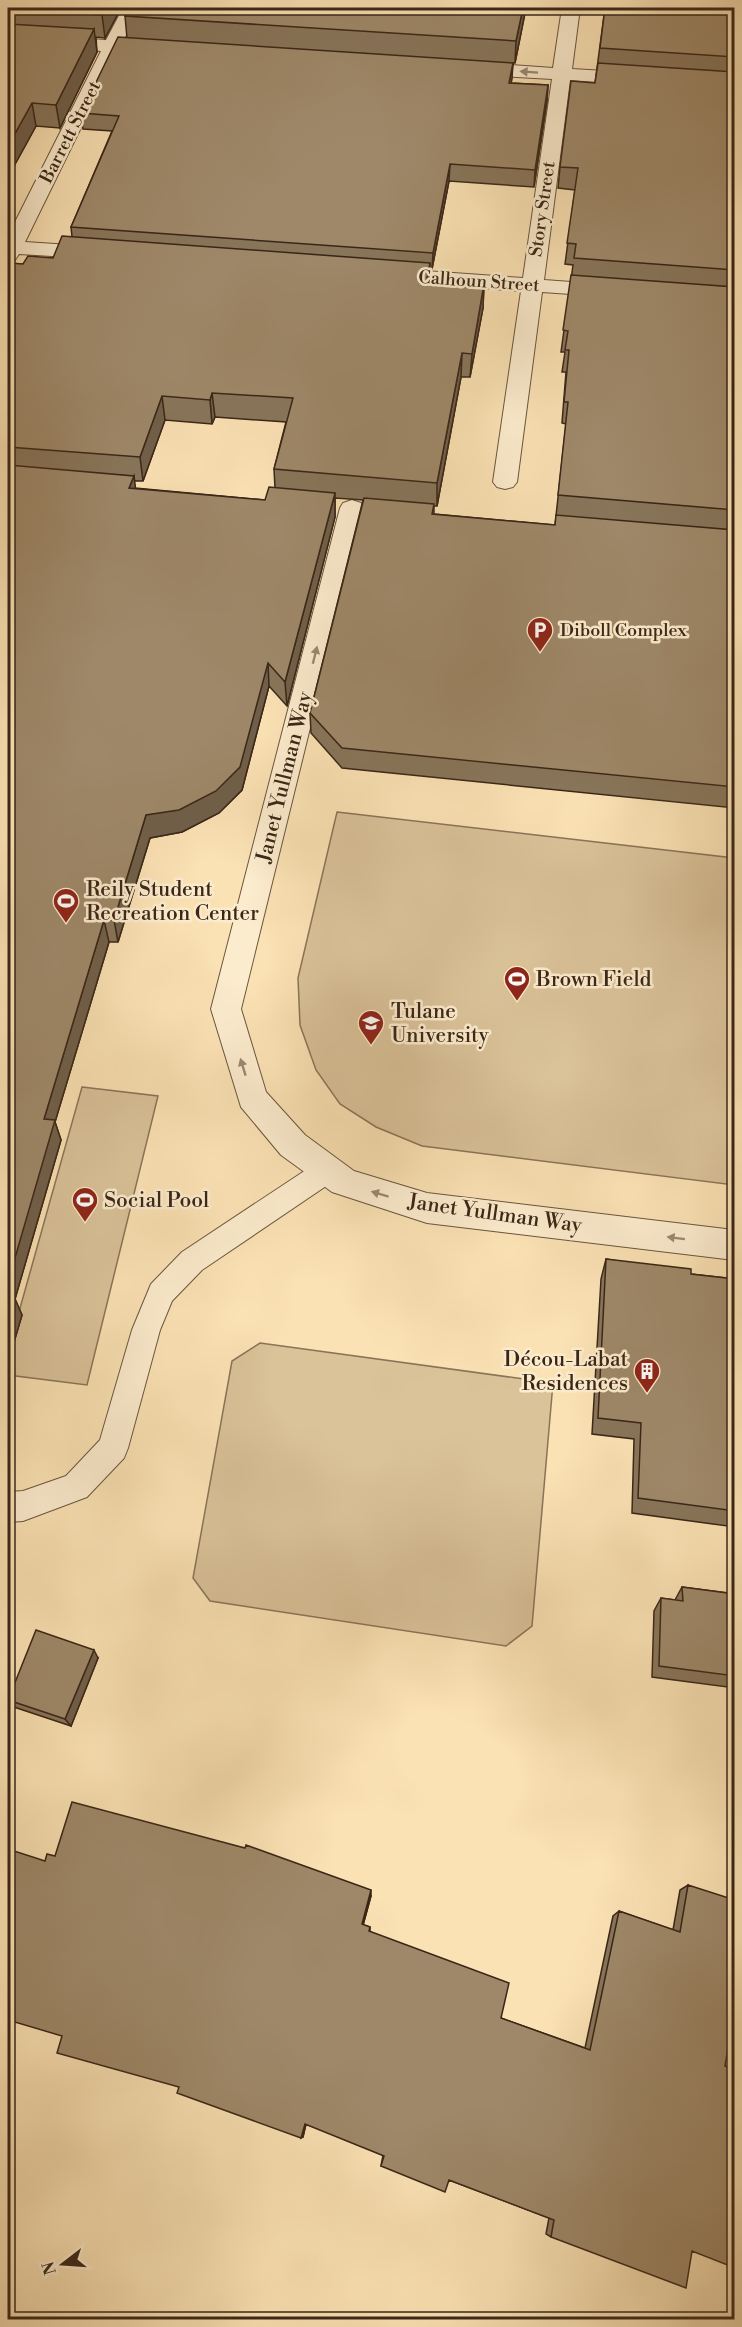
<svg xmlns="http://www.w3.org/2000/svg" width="742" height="2327" viewBox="0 0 742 2327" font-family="'Libre Bodoni',serif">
  <rect width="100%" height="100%" fill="#fbe2b4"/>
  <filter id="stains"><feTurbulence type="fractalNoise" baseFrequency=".00333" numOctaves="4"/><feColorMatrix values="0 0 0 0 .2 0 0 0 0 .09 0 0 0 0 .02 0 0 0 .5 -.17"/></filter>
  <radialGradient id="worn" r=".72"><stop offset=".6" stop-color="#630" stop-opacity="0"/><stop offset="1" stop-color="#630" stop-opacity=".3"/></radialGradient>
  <!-- green -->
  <path fill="#dac299" stroke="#8a7458" stroke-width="1.5" d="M337,812L734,858V1185L422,1146L376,1127L340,1104L316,1070L300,1025L298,978Z
    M82,1087L158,1096L87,1385L8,1375V1351Z
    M260,1343L553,1383L532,1626L506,1646L210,1601L193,1578L232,1361Z"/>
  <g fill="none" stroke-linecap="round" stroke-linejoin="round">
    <!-- service casing -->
    <g stroke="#6a553e" stroke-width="2">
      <path id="service" d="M328,1158L338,1162L342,1170L338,1178L202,1270L172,1301L160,1330L128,1448L124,1458L87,1497L23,1521L8,1522V1492L23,1491L66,1476L100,1440L132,1330L151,1284L182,1252L318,1162Z"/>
    </g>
    <!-- minor casing -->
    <g stroke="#6a553e" stroke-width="2">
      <path id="minor" d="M123,8H140L123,41L164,45L167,49L164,53L158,54L118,52L25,242L101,247L108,249L111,253L108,257L101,259L19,254L15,260L8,262V236L101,51L8,44V34L106,40Z
        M562,8H580L572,69L640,73L647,75L649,79L647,83L640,85L570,80L544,280L613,285L621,286L624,291L621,296L613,297L542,292L517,482L513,487L505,489L497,487L493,482L521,291L383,280L376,278L372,274L376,270L383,268L523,278L552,79L467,74L461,72L458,68L461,64L467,62L553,68Z
        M352,500L361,503L364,508L241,1009L266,1092L305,1135L354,1171L427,1193L734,1230V1260L427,1223L332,1192L281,1155L241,1107L211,1009L340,508L343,503Z"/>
    </g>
    <!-- service -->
    <use href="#service" fill="#fcecce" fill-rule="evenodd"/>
    <!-- minor -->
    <use href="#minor" fill="#fcecce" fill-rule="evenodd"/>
  </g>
  <!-- wall -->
  <path fill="#88755a" stroke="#3a2617" stroke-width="1.5" fill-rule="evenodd" d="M8,8H121L105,38L96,37L97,52L60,128L36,126L8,177Z
    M129,8H526L515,63H513L511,83L548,85L547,101L534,187L449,181L432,269H429V279L484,284L483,308L470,377H461L437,506H434V514L555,525L566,424L562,423L566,372H562L565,352H561L573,265L565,264L575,190L558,188L560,167L595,83L605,8H735V808L342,768L311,733L310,713L363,500L335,498V517L287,706L269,686L242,790L219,813L182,832L150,838L118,942H109L55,1122L61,1140L15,1299L22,1315L9,1359L8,1358V263L23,264L53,258L72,237L71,227L112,131L83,129L81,113L127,38L125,16ZM215,417L286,422L274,469L275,488L265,500L135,488L134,481H143L165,420L212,424Z
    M606,1259L691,1274L735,1279V1527L632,1513L634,1439L592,1434L601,1279Z
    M682,1587L735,1594V1688L652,1677L654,1611L661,1598L675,1600Z
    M98,1658L71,1726L14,1707L8,1700Z
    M735,1800V1823H732Z
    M55,1856L371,1896L363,1925L370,1927V1932L501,2018L585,2048L613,1916L619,1911L673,1930L680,1890L688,1885L692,2251L551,2237L546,2234L549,2218L449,2180L381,2166L383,2155L306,2124L303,2137L179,2087L62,2036L45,1861Z"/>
  <!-- shaded-wall -->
  <path fill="#6f5f4a" stroke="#3a2617" stroke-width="1.5" d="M106,8H121L105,38L102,15Z
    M523,8H526L515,63L516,41Z
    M94,29L97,52L60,128L56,105Z
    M513,63L512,79L508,99L509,83Z
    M548,85L547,101L534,187L535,170Z
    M32,103L36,126L8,177V146Z
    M450,164L449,181L432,269L433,253Z
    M430,263L429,286L427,278Z
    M484,284L483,308L470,377L472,354Z
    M462,353L461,377L437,506V483Z
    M212,393L215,417L212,424L210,400Z
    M162,396L165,420L143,481L140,457Z
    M134,476L137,500L129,488Z
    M335,493V517L287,706L285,682Z
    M268,663L269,686L242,790L219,813L182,832L150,838L118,942L114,920L146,815Z
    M104,920L109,942L55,1122L61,1140L15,1299L22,1315L9,1359L8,1355V1282L44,1119Z
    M94,1650L98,1658L71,1726L65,1719Z
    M371,1890V1896L362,1929V1924Z
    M305,2124H306L303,2137L301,2138Z"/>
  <!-- building -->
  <path fill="#9e8869" stroke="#3a2617" stroke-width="1.5" d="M8,8H106L102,15L8,10Z
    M129,8H523L516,41L125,16Z
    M605,8H735V57L600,48Z
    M8,24L94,29L56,105L32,103L8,146Z
    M118,37L513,63L509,83L548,85L535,170L450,164L433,253L71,227L119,116L81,113Z
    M598,63L735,72V270L574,258L576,244L567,243L578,168L560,167L571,81L595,83Z
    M62,236L430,263L427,278L484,284L472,354L462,353L437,483L274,469L293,398L212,393L210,400L162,396L140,457L8,447V322L11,314L8,313V263L23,264L28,256L53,258Z
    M571,275L735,287V510L558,495L568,402H564L569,350H565L568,331L563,330Z
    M8,465L134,476L129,488L265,500L269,487L335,493L285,682L268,663L240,767L216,791L179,810L146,815L114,920H104L44,1119L55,1120L8,1282Z
    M364,498L434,504L432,514L555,525L556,515L735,530V787L342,748L310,713Z
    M606,1259L691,1269V1274L735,1279V1511L638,1498L641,1423L598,1418Z
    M8,1297L15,1298L8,1321Z
    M682,1587L735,1594V1676L659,1666L661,1598L683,1601Z
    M36,1630L94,1650L65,1719L8,1700Z
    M72,1802L245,1848L246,1845L371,1890L362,1924L370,1927L369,1931L509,1983L501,2018L590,2050L619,1911L680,1932L688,1885L735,1900V2007L725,2066L735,2070V2268L692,2251L686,2288L551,2237L554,2220L449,2180L445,2192L381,2166L384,2156L305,2124L301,2138L177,2093L179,2087L57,2053L62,2036L8,2020V1849L45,1861L47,1854L55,1856Z"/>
  <!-- one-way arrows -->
  <defs><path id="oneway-solid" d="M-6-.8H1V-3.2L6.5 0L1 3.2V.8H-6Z" transform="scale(1.5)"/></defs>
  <g fill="#9b8972">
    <use href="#oneway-solid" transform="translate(529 72) rotate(-176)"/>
    <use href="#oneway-solid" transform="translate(315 655) rotate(-76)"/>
    <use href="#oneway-solid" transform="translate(243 1067) rotate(-107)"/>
    <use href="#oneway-solid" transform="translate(380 1194) rotate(-163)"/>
    <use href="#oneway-solid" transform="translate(676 1238) rotate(-173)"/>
  </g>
  <!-- icons -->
  <defs>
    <g id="parking-pin" transform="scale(1.35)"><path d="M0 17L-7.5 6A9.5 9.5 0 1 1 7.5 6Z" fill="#8f2418" stroke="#fcecce"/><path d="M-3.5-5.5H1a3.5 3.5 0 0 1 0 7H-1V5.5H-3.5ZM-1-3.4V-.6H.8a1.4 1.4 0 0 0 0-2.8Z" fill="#fff"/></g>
    <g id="stadium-pin" transform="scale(1.35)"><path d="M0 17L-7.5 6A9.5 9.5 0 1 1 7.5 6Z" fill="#8f2418" stroke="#fcecce"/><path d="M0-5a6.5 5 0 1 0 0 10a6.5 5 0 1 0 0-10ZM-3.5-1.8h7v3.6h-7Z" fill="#fff"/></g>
    <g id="university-pin" transform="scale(1.35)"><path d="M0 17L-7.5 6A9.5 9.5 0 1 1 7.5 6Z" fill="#8f2418" stroke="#fcecce"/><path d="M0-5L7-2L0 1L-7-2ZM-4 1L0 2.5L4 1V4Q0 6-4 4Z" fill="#fff"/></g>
    <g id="building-pin" transform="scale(1.35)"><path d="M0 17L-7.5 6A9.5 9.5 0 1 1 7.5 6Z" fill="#8f2418" stroke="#fcecce"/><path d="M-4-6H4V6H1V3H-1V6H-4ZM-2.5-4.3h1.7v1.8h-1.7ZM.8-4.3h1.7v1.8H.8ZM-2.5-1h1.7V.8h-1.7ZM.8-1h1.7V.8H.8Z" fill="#fff"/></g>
  </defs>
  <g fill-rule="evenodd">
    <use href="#parking-pin" x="540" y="630"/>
    <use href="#stadium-pin" x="66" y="901"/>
    <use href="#stadium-pin" x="517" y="979"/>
    <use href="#university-pin" x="371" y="1023"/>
    <use href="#stadium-pin" x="85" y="1200"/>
    <use href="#building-pin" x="647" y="1371"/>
  </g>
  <g text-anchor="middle" stroke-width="5" stroke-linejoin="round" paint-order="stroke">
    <!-- far-street labels -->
    <g font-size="18" fill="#3a2617" stroke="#fcecce">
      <text transform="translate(70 132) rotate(-63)" y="6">Barrett Street</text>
      <text transform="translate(542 209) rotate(-82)" y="6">Story Street</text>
      <text transform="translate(479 281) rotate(4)" y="6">Calhoun Street</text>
    </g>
    <!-- far-poi labels -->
    <g font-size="18" fill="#3a2617" stroke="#fcecce" text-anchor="start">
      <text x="560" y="636">Diboll Complex</text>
    </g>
    <!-- street labels -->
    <g font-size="21" fill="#3a2617" stroke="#fcecce">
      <text transform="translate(284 777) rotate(-76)" y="7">Janet Yullman Way</text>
      <text transform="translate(495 1213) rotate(8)" y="7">Janet Yullman Way</text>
    </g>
    <!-- poi labels -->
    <g font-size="21" fill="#3a2617" stroke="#fcecce" text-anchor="start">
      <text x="86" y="896">Reily Student<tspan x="86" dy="24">Recreation Center</tspan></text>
      <text x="536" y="986">Brown Field</text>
      <text x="391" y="1018">Tulane<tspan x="391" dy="24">University</tspan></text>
      <text x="104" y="1207">Social Pool</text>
      <text x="628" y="1366" text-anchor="end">Décou-Labat<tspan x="628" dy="24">Residences</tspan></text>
    </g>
  </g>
  <!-- margin -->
  <rect width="742" height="2327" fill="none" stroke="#fbe2b4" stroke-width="30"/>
  <rect x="9" y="9" width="724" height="2309" fill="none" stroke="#3a2617" stroke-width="3"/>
  <rect x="15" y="15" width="712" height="2297" fill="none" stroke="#3a2617" stroke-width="1.5"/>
  <!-- north arrow -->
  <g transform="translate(63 2264) rotate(253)" stroke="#fcecce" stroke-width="4.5" paint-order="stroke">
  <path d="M0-4.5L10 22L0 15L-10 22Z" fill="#3a2617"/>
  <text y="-9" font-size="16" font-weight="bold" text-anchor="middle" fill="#3a2617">N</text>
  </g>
  <rect width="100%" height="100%" filter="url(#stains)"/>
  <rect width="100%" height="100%" fill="url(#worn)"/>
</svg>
